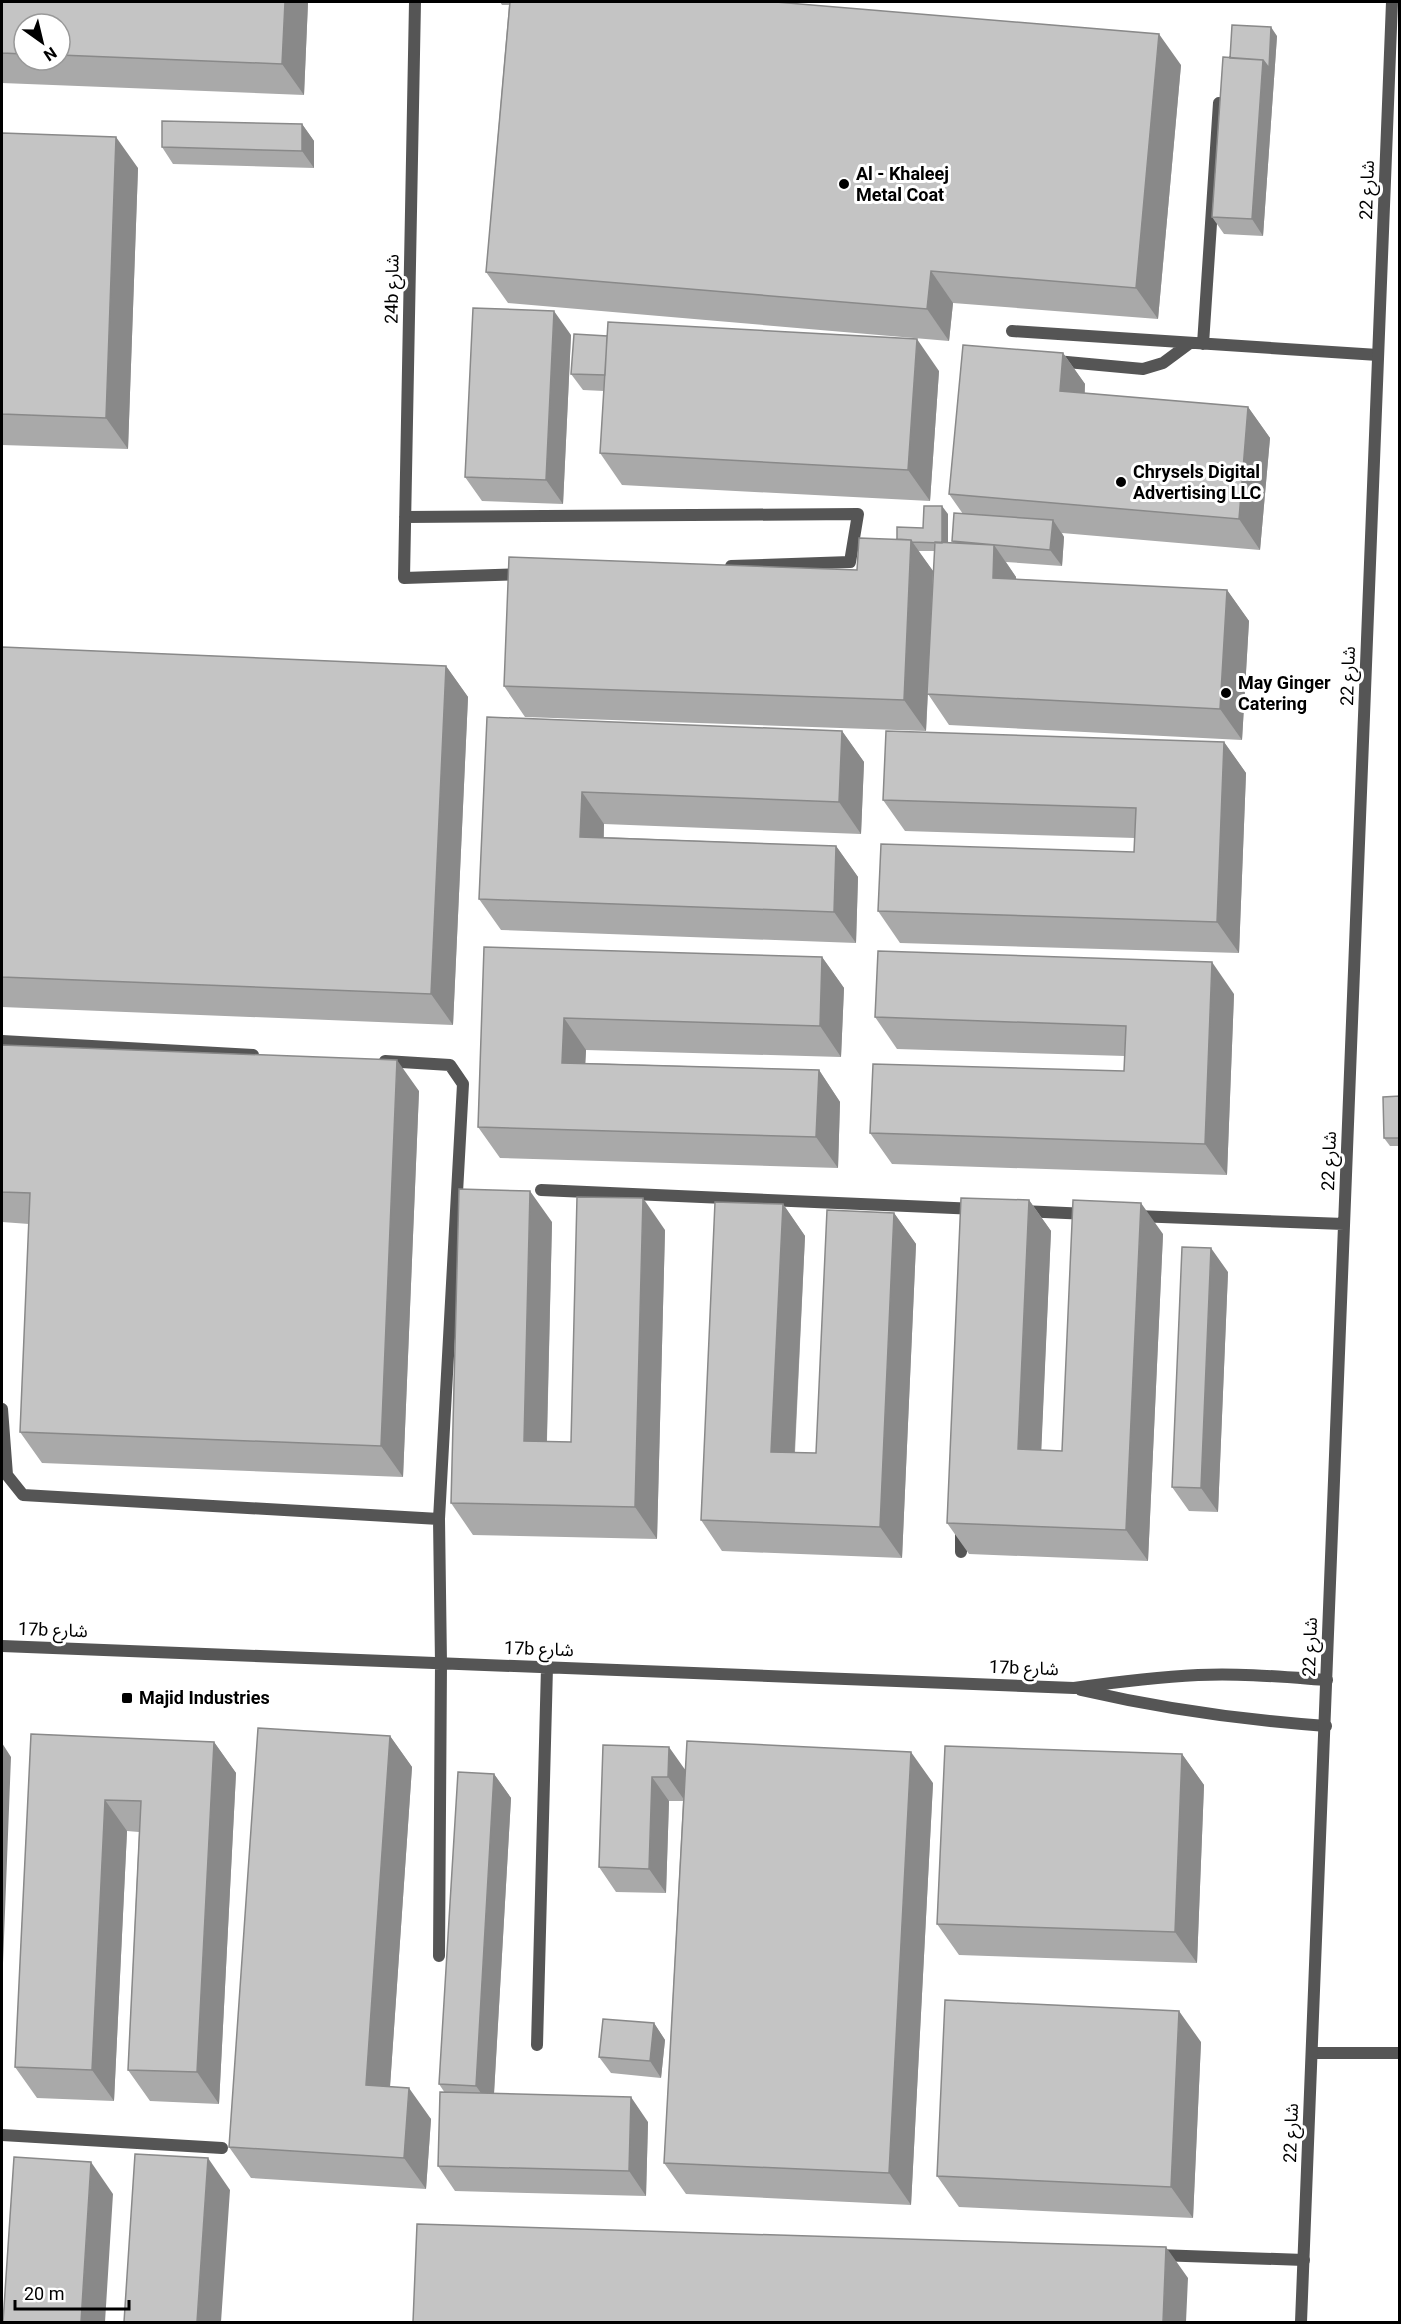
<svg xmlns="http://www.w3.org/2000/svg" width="1401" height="2324" viewBox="0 0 1401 2324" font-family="Roboto,'Noto Sans Arabic',sans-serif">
  <rect width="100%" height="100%" fill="#fff"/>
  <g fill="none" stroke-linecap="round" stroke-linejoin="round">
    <!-- lane -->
    <path stroke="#555" stroke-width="12" d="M415,2L404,578L522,574
      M1012,331L1378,355
      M1203,344L1219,103
      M1056,361L1143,369L1163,363L1190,343
      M405,517L858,514L850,562L731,566
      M2,1041L253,1055
      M385,1061L450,1065L463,1084L439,1519L441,1663L439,1956
      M2,1409L7,1475L23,1495L439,1519
      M961,1552V1527
      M2,1646L1074,1688C1116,1682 1156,1677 1198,1675C1241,1673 1284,1677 1327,1680
      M1081,1690C1163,1709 1243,1720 1326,1726
      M537,2045L547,1667
      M1313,2053H1400
      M2,2135L222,2148
      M1157,2255L1304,2260"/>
    <!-- street -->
    <path stroke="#555" stroke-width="12" d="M541,1190L977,1209
      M1022,1211L1088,1214
      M1136,1216L1344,1224
      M1301,2322L1392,2"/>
  </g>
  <!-- wall -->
  <path fill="#a9a9a9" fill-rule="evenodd" d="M2,2H308L304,95L2,83ZM24,24H60V60H24Z
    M500,2H776L1181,65L1158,319L953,303L949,341L508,303L486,272L509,5H502Z
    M1277,36L1263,236L1224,234L1212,217L1230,58Z
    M302,124L314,141V168L173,164L162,147Z
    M2,133L138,168L128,449L2,445Z
    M571,335L563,504L482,501L465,477Z
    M1063,353L1085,384V393L1248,407L1270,438L1260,550L1062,533L1064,537L1062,566L1006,562L1016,577V579L1227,590L1249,621L1242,740L949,725L928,694L926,731L525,717L504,686L857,570L897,539L923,528L948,514V543H953L952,541L963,514L949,494ZM918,551H935L929,667L933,571Z
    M939,371L930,501L622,485L600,453L604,391L583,390L571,374Z
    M2,647L446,666L468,697L453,1025L2,1007Z
    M487,717L842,731L864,762L861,834L604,824V837L836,846L858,877L856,943L501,930L479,899Z
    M1224,742L1246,773L1239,953L900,943L878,911L1134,852L1135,838L905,831L883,800Z
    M484,947L822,957L844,988L841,1057L586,1050L585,1063L819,1070L840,1102L838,1168L500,1158L478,1127Z
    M1234,994L1227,1175L892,1164L870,1133L1124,1071L1125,1056L897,1049L875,1017Z
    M2,1045L419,1091L403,1477L42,1463L20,1432L29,1224L2,1222Z
    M1400,1096V1146H1390L1384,1138Z
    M1029,1200L1051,1231L1041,1450L1062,1451L1163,1234L1148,1561L969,1554L947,1523Z
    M783,1204L805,1236L795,1453H816L894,1213L916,1244L902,1558L722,1551L701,1520Z
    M552,1222L547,1441L571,1442L665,1230L657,1539L473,1535L451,1503Z
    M1228,1272L1218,1512L1189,1511L1172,1487Z
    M31,1734L214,1742L236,1773L219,2104L150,2101L128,2070L139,1832L127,1831L114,2101L37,2098L15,2067Z
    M390,1736L412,1767L390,2086L431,2119L426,2189L251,2178L229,2147Z
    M603,1745L685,1769L933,1783L911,2205L686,2194L664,2163L683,1801H669L666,1893L616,1892L599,1867Z
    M1182,1754L1204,1785L1197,1963L959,1955L937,1924Z
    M494,1774L511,1798L494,2094L648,2122L646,2196L455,2191L438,2166L445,2093L439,2084Z
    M654,2023L665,2040L661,2078L611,2073L599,2057Z
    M1201,2042L1193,2218L959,2207L937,2176Z"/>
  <!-- shaded-wall -->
  <path fill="#898989" d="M285,2H308L304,95L282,64Z
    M1271,27L1277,36L1263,236L1252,219L1263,60Z
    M1159,34L1181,65L1158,319L1136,288Z
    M302,124L314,141V168L302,151Z
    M116,137L138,168L128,449L106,418Z
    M931,271L953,303L949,341L927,309Z
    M554,311L571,335L563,504L546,480Z
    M917,339L939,371L930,501L908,470Z
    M1063,353L1085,384L1082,422L1060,391Z
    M1248,407L1270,438L1260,550L1239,519Z
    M942,506L948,514V551L942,543Z
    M1053,520L1064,537L1062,566L1050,550Z
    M911,540L933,571L926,731L904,700Z
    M994,545L1016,577L1015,610L993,578Z
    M1227,590L1249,621L1242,740L1220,709Z
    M446,666L468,697L453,1025L431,994Z
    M842,731L864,762L861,834L839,802Z
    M1224,742L1246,773L1239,953L1217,922Z
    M582,792L604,824L602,868L580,837Z
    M836,846L858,877L856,943L834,912Z
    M822,957L844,988L841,1057L820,1026Z
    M1212,962L1234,994L1227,1175L1205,1144Z
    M564,1018L586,1050L584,1094L562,1063Z
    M397,1060L419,1091L403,1477L381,1446Z
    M819,1070L840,1102L838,1168L816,1137Z
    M530,1191L552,1222L546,1472L524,1441Z
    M643,1198L665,1230L657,1539L635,1507Z
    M1029,1200L1051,1231L1040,1480L1018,1449Z
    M1141,1203L1163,1234L1148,1561L1126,1530Z
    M783,1204L805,1236L793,1483L771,1452Z
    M894,1213L916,1244L902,1558L880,1527Z
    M1211,1248L1228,1272L1218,1512L1201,1488Z
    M390,1736L412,1767L388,2116L366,2085Z
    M214,1742L236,1773L219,2104L197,2072Z
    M2,1743L11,1757L2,1989Z
    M669,1747L686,1771L685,1801L668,1777Z
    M911,1752L933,1783L911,2205L889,2173Z
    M1182,1754L1204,1785L1197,1963L1175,1932Z
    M494,1774L511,1798L493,2110L476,2086Z
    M652,1777L669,1801L666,1893L649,1869Z
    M105,1800L127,1831L114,2101L92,2070Z
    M1179,2011L1201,2042L1193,2218L1171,2187Z
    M654,2023L665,2040L661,2078L650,2061Z
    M409,2088L431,2119L426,2189L404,2158Z
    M631,2097L648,2122L646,2196L629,2171Z
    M208,2158L230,2190L221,2322H197Z
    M91,2162L113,2194L105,2322H81Z
    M1166,2247L1188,2278L1186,2322H1163Z"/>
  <!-- building -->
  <path fill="#c4c4c4" stroke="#898989" stroke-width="1.5" d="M2,2H285L282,64L60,55V24H24V54L2,53Z
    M510,2H776L1159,34L1136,288L931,271L927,309L486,272Z
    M1232,25L1271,27L1269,68L1263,60L1230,58Z
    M1223,57L1263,60L1252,219L1212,217Z
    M162,121L302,124V151L162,147Z
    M2,133L116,137L106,418L2,414Z
    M473,308L554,311L546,480L465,477Z
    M608,322L917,339L908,470L600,453Z
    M574,334L607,336L605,375L571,374Z
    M963,345L1063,353L1060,391L1248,407L1239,519L949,494Z
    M924,506H942V543L912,542L911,540L897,539V527L923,528Z
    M954,513L1053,520L1050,550L952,541Z
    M859,538L911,540L904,700L504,686L509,557L857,570Z
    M935,542L994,545L993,578L1227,590L1220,709L927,694Z
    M2,647L446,666L431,994L2,977Z
    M487,717L842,731L839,802L582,792L580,837L836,846L834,912L479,899Z
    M886,731L1224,742L1217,922L878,911L881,844L1134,852L1136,808L883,800Z
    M484,947L822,957L820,1026L564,1018L562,1063L819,1070L816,1137L478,1127Z
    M878,951L1212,962L1205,1144L870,1133L873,1064L1124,1071L1126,1026L875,1017Z
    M2,1045L397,1060L381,1446L20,1432L30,1193L2,1192Z
    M1400,1096V1138H1384L1383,1097Z
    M459,1189L530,1191L524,1441L571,1442L577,1197L643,1198L635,1507L451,1503Z
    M961,1198L1029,1200L1018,1449L1062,1451L1073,1200L1141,1203L1126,1530L947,1523Z
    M715,1202L783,1204L771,1452L816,1453L827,1210L894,1213L880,1527L701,1520Z
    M1182,1247L1211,1248L1201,1488L1172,1487Z
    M258,1728L390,1736L366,2085L409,2088L404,2158L229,2147Z
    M31,1734L214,1742L197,2072L128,2070L141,1801L105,1800L92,2070L15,2067Z
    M687,1741L911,1752L889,2173L664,2163Z
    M603,1745L669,1747L668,1777H652L649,1869L599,1867Z
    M945,1746L1182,1754L1175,1932L937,1924Z
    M458,1772L494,1774L476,2086L439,2084Z
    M945,2000L1179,2011L1171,2187L937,2176Z
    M603,2019L654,2023L650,2061L599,2057Z
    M440,2092L631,2097L629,2171L438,2166Z
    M135,2154L208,2158L197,2322H124Z
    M14,2157L91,2162L81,2322H3Z
    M417,2224L1166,2247L1163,2322H413Z"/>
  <!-- markers -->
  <g fill="#000" stroke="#fff" stroke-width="2">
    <circle cx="844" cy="184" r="6"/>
    <circle cx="1121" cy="482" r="6"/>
    <circle cx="1226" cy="693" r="6"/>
    <rect x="121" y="1692" width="12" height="12" rx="3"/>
  </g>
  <g text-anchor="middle" stroke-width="6" stroke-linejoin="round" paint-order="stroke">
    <!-- poi labels -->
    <g font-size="18" font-weight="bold" fill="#000" stroke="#fff" text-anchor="start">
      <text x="856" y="180">Al - Khaleej<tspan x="856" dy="21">Metal Coat</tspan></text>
      <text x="1133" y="478">Chrysels Digital<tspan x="1133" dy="21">Advertising LLC</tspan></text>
      <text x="1238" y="689">May Ginger<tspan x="1238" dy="21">Catering</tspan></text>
      <text x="139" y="1704">Majid Industries</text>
    </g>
    <!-- street labels -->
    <g font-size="18" fill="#000" stroke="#fff">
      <text transform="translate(1367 190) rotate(-88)" y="6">شارع 22</text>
      <text transform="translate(392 289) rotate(-89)" y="6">24b شارع</text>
      <text transform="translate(1348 676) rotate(-88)" y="6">شارع 22</text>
      <text transform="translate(1329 1161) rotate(-88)" y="6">شارع 22</text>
      <text transform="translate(53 1630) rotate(2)" y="6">17b شارع</text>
      <text transform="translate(1310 1647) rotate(-88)" y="6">شارع 22</text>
      <text transform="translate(539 1649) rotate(2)" y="6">17b شارع</text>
      <text transform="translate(1024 1668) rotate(2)" y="6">17b شارع</text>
      <text transform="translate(1291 2133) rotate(-88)" y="6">شارع 22</text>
    </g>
  </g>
  <!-- border -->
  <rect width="1401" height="2324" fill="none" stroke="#000000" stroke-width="6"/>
  <!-- north arrow -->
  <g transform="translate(42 42) rotate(146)"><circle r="28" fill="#ffffff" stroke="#999999" stroke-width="1.5"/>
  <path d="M0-4.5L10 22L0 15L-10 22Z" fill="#000000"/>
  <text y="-9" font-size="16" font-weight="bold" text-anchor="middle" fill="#000000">N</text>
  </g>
  <!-- scale -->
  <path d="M15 2300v9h114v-9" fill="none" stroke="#000000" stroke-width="3"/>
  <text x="24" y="2300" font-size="18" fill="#000000" stroke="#ffffff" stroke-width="4.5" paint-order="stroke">20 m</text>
</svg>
